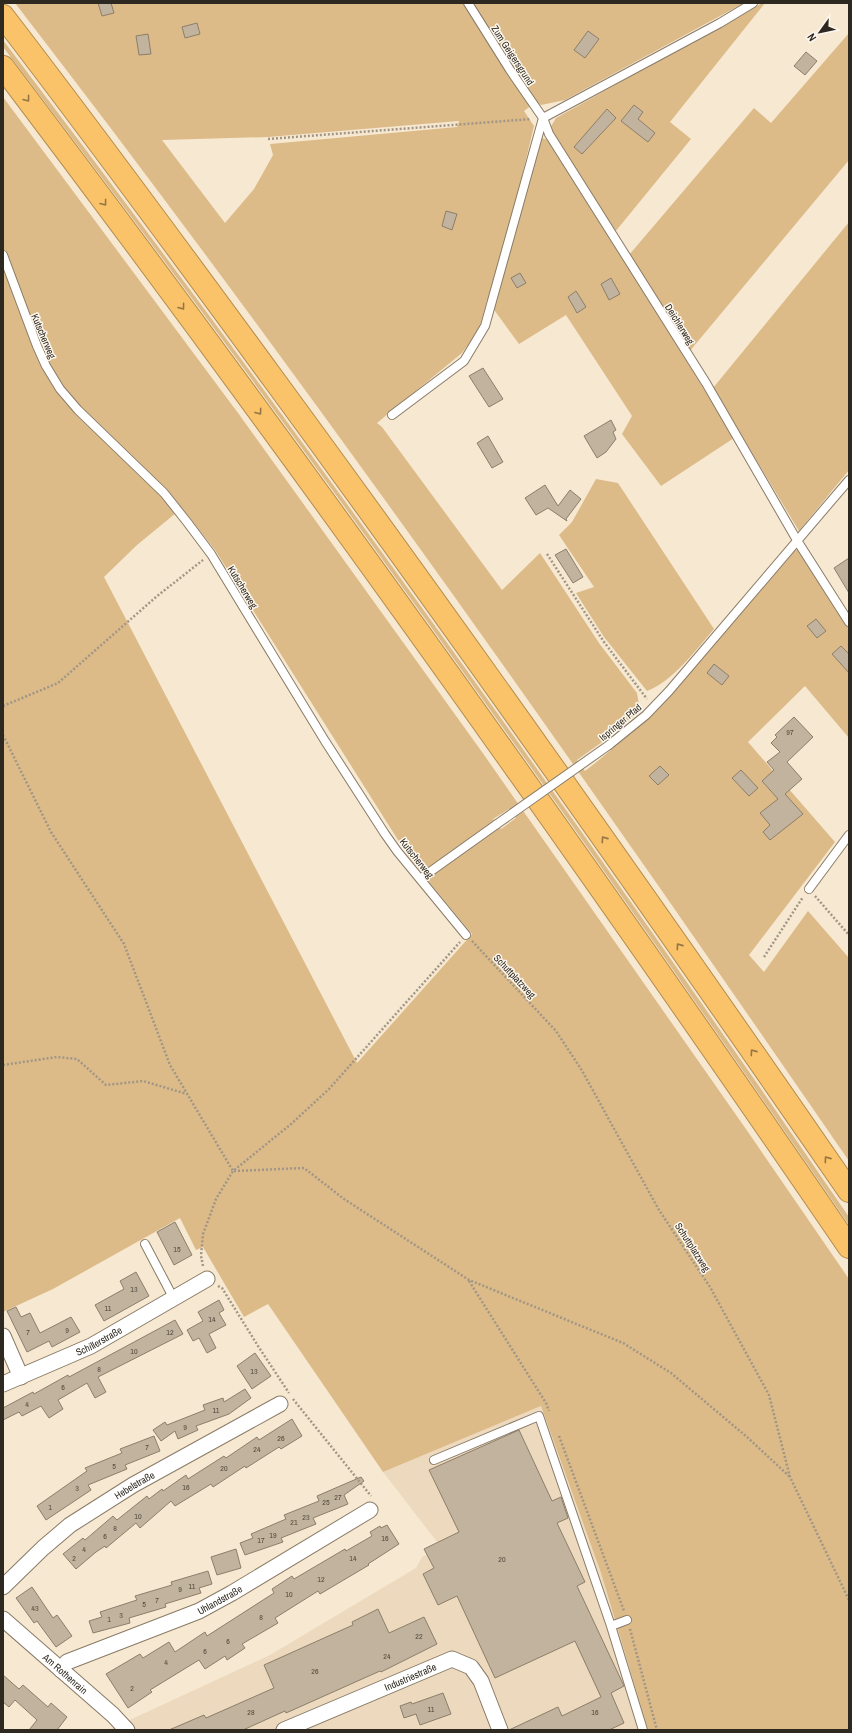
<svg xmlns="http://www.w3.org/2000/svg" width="852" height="1733" viewBox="0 0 852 1733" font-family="'Archivo Narrow',sans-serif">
  <rect width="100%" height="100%" fill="#f7e8d1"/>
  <!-- built -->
  <path fill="#eddabe" d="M541,1406L601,1573L648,1730H108L270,1655L416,1568L422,1557L441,1547L383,1472Z"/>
  <!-- green -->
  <path fill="#dcbb89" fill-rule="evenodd" d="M15,3H744L565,100L541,105L536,102L524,111L534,126L522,176L526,183L540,137L548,140L619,251L734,438L661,486L622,434L632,416L566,315L519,344L487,300L479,330L462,353L377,423L382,427L502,590L540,553L599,643L637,693L640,710L605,740L577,760L585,771C666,710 728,627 794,550H799L849,629V738L805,686L748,742L835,842L749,955L764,972L808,911L849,958V1161C579,769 306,380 15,3ZM459,121L457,127L270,144L273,155L254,189L225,223L162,140L268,137Z
    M762,3H765L670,122L691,139L615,232L550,128L556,118Z
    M849,33V160L689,352L629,255L754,108L771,123Z
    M3,40C295,425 576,818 849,1217V1225C576,826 296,431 3,47Z
    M3,97L238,413L482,752L748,1132L849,1279V1730H648L601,1573L541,1406L383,1472L268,1304L244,1317L203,1247L196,1250L180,1218L53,1289L3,1312ZM182,508L215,550L410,859L472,934L357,1063L104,577L137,545ZM509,809L516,818L501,829L493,819Z
    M849,222V470L799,531L713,388Z
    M596,479L618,483L714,629C696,650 672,682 647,691L604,637L576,593L594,587L559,535L572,522Z"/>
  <!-- building -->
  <path fill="#c2b39e" stroke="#8c7e6a" d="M98,3H111L114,13L102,16Z
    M197,23L200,34L185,38L182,27Z
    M588,31L599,39L585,58L574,50Z
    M148,34L151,54L139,55L136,36Z
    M806,52L817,61L805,75L794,66Z
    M634,105L643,112L638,119L655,133L648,142L621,121Z
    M607,109L616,118L582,154L574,147Z
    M446,211L457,214L452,230L442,226Z
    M520,273L526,283L517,288L511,278Z
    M611,278L620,294L609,300L601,284Z
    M576,291L586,307L577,313L568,297Z
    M483,368L503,399L489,407L469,376Z
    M611,420L616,430L613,432L616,439L606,452L597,458L584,436Z
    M488,436L503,462L492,468L477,443Z
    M545,485L558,506L570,490L581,499L566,519L567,521L548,508L536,515L525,498Z
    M566,549L583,577L573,583L555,555Z
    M849,558V593L834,568Z
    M816,619L826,631L817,638L807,626Z
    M841,646L849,654V673L832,654Z
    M714,664L729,676L722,685L707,673Z
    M794,717L813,737L787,762L802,779L785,794L803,814L770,840L763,832L770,825L760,813L778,799L762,781L774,770L767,762L780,752L771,743L777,737L775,735Z
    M660,766L669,775L658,785L649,776Z
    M741,770L758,788L749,796L732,778Z
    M175,1222L192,1255L174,1265L157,1232Z
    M136,1272L149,1296L104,1321L95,1305L124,1289L120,1281Z
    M219,1300L224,1310L219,1313L226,1325L209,1334L216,1348L207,1353L199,1338L193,1341L187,1330L203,1321L198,1312Z
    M16,1307L21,1317L30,1313L40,1333L71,1317L80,1332L52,1347L49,1341L27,1352L7,1311Z
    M175,1320L183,1334L98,1377L106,1392L95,1398L87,1383L58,1400L63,1409L49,1418L41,1406L22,1416L19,1412L3,1420V1408L33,1392L34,1394L68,1375L69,1377Z
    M255,1353L271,1376L252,1389L237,1366Z
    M245,1389L251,1398L229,1414L196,1426L198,1430L178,1439L175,1431L161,1441L153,1430L165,1422L167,1425L205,1410L203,1405L223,1398L224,1402Z
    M292,1419L302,1436L281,1449L279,1447L246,1468L245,1466L213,1487L211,1484L175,1506L171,1501L140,1528L136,1523L106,1548L105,1546L96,1552L76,1569L63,1554L83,1538L85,1540L113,1516L117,1520L147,1496L149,1499L162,1489L163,1491L186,1475L188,1479L224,1456L226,1458L257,1437L259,1440Z
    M519,1430L552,1501L561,1497L568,1518L557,1523L585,1582L577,1586L624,1686L611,1693L624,1723L609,1730H509L558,1707L562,1716L601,1697L575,1641L495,1678L457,1596L438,1605L423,1574L434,1568L424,1549L459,1532L429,1470Z
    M154,1436L160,1451L125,1465L127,1469L88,1485L91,1490L46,1520L37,1506L87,1471L85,1468L122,1453L120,1449Z
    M361,1477L364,1481L344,1495L348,1504L313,1518L316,1524L281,1538L283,1542L245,1555L240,1543L253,1538L251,1534L286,1519L284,1515L319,1501L317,1496Z
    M387,1525L399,1544L368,1564L369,1565L320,1594L318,1591L275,1618L278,1623L242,1644L245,1648L227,1660L225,1656L205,1669L199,1660L150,1690L152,1692L128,1708L106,1674L140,1654L143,1658L169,1642L175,1652L205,1632L207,1636L274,1593L272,1589L292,1576L294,1579L345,1549L346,1551L372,1536L370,1532L380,1526L381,1528Z
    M236,1549L241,1568L217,1575L211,1557Z
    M208,1571L212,1584L199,1588L201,1593L165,1604L166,1607L129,1618L130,1623L93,1633L89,1621L102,1617L100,1612L137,1600L135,1596L172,1585L171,1582Z
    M32,1587L53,1618L57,1615L72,1636L56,1647L37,1621L34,1623L16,1598Z
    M378,1609L389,1633L424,1617L437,1644L381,1672L380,1671L286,1713L285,1711L243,1730H169L204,1715L206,1718L274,1688L264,1665L353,1625L352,1622Z
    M3,1675L19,1689L23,1685L48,1707L51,1703L67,1717L57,1730H29L37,1720L15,1700L9,1707L3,1702Z
    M443,1693L451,1714L420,1725L416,1714L404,1718L400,1706L411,1702L412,1704Z"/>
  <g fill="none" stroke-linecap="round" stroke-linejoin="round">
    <!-- lane casing -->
    <g stroke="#897b67" stroke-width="10">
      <path id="lane" d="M468,3L510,70L543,118L549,134L706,383L798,542L849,622
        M3,255L37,346L46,366L60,389L78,410L164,493L187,522L211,554L325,741L385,834L397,851L466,935
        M392,415L464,361L485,326L543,118L720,23L753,3
        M609,745L646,715L669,691L849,480
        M420,879L497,824
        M809,889L849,835
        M145,1244L174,1299
        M434,1460L539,1416L611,1626L643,1730
        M611,1626L627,1620"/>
    </g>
    <!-- street casing -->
    <g stroke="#897b67" stroke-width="17">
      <g id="street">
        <path d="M3,1336L21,1377"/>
        <path id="s1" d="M3,1384L91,1346L207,1279"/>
        <path id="s2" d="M3,1587L43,1548L70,1525L133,1485L280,1404"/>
        <path id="s3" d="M3,1619L113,1715L127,1730"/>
        <path id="s4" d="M61,1670L67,1662L199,1611L232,1593L370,1510"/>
        <path id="s5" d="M284,1730L452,1659L471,1667L481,1681L500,1730"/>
      </g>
    </g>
    <!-- highway casing -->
    <g stroke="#b38d4f" stroke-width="24">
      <path id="highway" d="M3,16C96,137 187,261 277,384C472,650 662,920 849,1191
        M3,67C295,453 576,848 849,1247"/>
    </g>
    <!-- path -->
    <path stroke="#a19685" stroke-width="2.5" stroke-dasharray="2 2" stroke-linecap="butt" d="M268,139L531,119
      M547,554L604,642L647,699
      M3,706L58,683L156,597L203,560
      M3,735L51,832L124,944L170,1065L233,1171
      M815,896L849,935
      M472,941L556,1031L581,1069L659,1210L710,1287L769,1395L790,1477L849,1600
      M764,957L803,897
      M3,1065L57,1057L77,1059L106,1085L143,1081L187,1094
      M234,1171L304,1168L344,1199L469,1280L623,1343L671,1373L747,1437L790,1477
      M203,1266L201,1256L203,1234L216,1199L233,1171L290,1125L329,1089L460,942
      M469,1281L546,1403L549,1411
      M218,1286L222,1288L258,1346L289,1393
      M293,1399L371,1496
      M559,1436L624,1611
      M630,1629L657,1730"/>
    <!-- lane -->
    <use href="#lane" stroke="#fff" stroke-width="8"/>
    <!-- street -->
    <use href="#street" stroke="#fff" stroke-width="15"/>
    <!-- highway -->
    <use href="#highway" stroke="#fbc369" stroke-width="22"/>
    <!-- lane-bridge casing -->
    <g stroke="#897b67" stroke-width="10" stroke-linecap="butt">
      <path id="lane-bridge" d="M497,824L609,745"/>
    </g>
    <!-- lane-bridge -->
    <use href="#lane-bridge" stroke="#fff" stroke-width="8"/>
  </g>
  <!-- one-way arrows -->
  <defs><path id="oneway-chevron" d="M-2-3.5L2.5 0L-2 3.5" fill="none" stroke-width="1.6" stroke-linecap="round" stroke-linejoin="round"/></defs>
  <g stroke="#947644">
    <use href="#oneway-chevron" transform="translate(27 99) rotate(53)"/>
    <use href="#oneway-chevron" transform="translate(104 203) rotate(53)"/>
    <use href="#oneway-chevron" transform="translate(182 307) rotate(53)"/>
    <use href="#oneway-chevron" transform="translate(259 412) rotate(54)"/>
    <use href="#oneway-chevron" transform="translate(604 839) rotate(-125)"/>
    <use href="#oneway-chevron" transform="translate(679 946) rotate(-125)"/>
    <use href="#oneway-chevron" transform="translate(753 1052) rotate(-125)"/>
    <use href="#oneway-chevron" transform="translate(827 1159) rotate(-125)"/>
  </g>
  <g text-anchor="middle" stroke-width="3" stroke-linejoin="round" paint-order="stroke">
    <!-- number labels -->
    <g font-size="8" fill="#534c40">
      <text x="790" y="735">97</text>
      <text x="177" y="1252">15</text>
      <text x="134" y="1292">13</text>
      <text x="108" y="1311">11</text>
      <text x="212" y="1322">14</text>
      <text x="67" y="1333">9</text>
      <text x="28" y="1335">7</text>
      <text x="170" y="1335">12</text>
      <text x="134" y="1354">10</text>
      <text x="99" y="1372">8</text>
      <text x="254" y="1374">13</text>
      <text x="63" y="1390">6</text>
      <text x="27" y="1407">4</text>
      <text x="216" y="1413">11</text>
      <text x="185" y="1430">9</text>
      <text x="281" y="1441">26</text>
      <text x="147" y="1450">7</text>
      <text x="257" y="1452">24</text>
      <text x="114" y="1469">5</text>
      <text x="224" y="1471">20</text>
      <text x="186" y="1490">16</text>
      <text x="77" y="1491">3</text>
      <text x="338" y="1500">27</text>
      <text x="326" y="1505">25</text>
      <text x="50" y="1510">1</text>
      <text x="138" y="1519">10</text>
      <text x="306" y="1520">23</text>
      <text x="294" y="1525">21</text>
      <text x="115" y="1531">8</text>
      <text x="273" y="1538">19</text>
      <text x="105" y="1539">6</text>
      <text x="385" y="1541">16</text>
      <text x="261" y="1543">17</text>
      <text x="84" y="1552">4</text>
      <text x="74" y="1561">2</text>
      <text x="353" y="1561">14</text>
      <text x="502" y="1562">20</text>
      <text x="321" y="1582">12</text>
      <text x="192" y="1589">11</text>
      <text x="180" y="1592">9</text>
      <text x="289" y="1597">10</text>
      <text x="157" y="1603">7</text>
      <text x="144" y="1607">5</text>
      <text x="35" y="1611">43</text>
      <text x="121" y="1618">3</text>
      <text x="261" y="1620">8</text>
      <text x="109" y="1622">1</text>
      <text x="419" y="1639">22</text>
      <text x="228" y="1644">6</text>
      <text x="205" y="1654">6</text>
      <text x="387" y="1659">24</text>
      <text x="166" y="1665">4</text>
      <text x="315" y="1674">26</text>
      <text x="132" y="1691">2</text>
      <text x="431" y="1712">11</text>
      <text x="251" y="1715">28</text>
      <text x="595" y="1715">16</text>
    </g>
    <!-- street labels -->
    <g font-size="10" fill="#2e2920" stroke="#fdf7ee">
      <text transform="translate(513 55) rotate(57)" y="4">Zum Geigersgrund</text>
      <text transform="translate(680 324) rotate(58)" y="4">Deichlerweg</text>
      <text transform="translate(44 336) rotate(67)" y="4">Kutscherweg</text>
      <text transform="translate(243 587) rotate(59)" y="4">Kutscherweg</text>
      <text transform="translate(620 722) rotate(-40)" y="4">Ispringer Pfad</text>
      <text transform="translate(417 858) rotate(52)" y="4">Kutscherweg</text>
      <text transform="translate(515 976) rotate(47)" y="4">Schuttplatzweg</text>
      <text transform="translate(693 1247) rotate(57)" y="4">Schuttplatzweg</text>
      <text dy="4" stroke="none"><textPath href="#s1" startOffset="105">Schillerstraße</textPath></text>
      <text dy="4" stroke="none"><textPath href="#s2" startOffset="167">Hebelstraße</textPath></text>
      <text dy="4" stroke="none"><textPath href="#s4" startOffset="175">Uhlandstraße</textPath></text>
      <text dy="4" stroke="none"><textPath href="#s3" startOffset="83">Am Rothenrain</textPath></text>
      <text dy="4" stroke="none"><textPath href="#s5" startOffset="137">Industriestraße</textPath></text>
    </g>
  </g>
  <!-- border -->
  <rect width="852" height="1733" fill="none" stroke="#2e2920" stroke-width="8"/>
  <!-- north arrow -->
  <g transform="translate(820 32) rotate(237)" stroke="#fdf7ee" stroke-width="3" paint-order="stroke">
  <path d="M0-3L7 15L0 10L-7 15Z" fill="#2e2920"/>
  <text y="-6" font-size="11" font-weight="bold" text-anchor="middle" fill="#2e2920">N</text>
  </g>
</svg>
